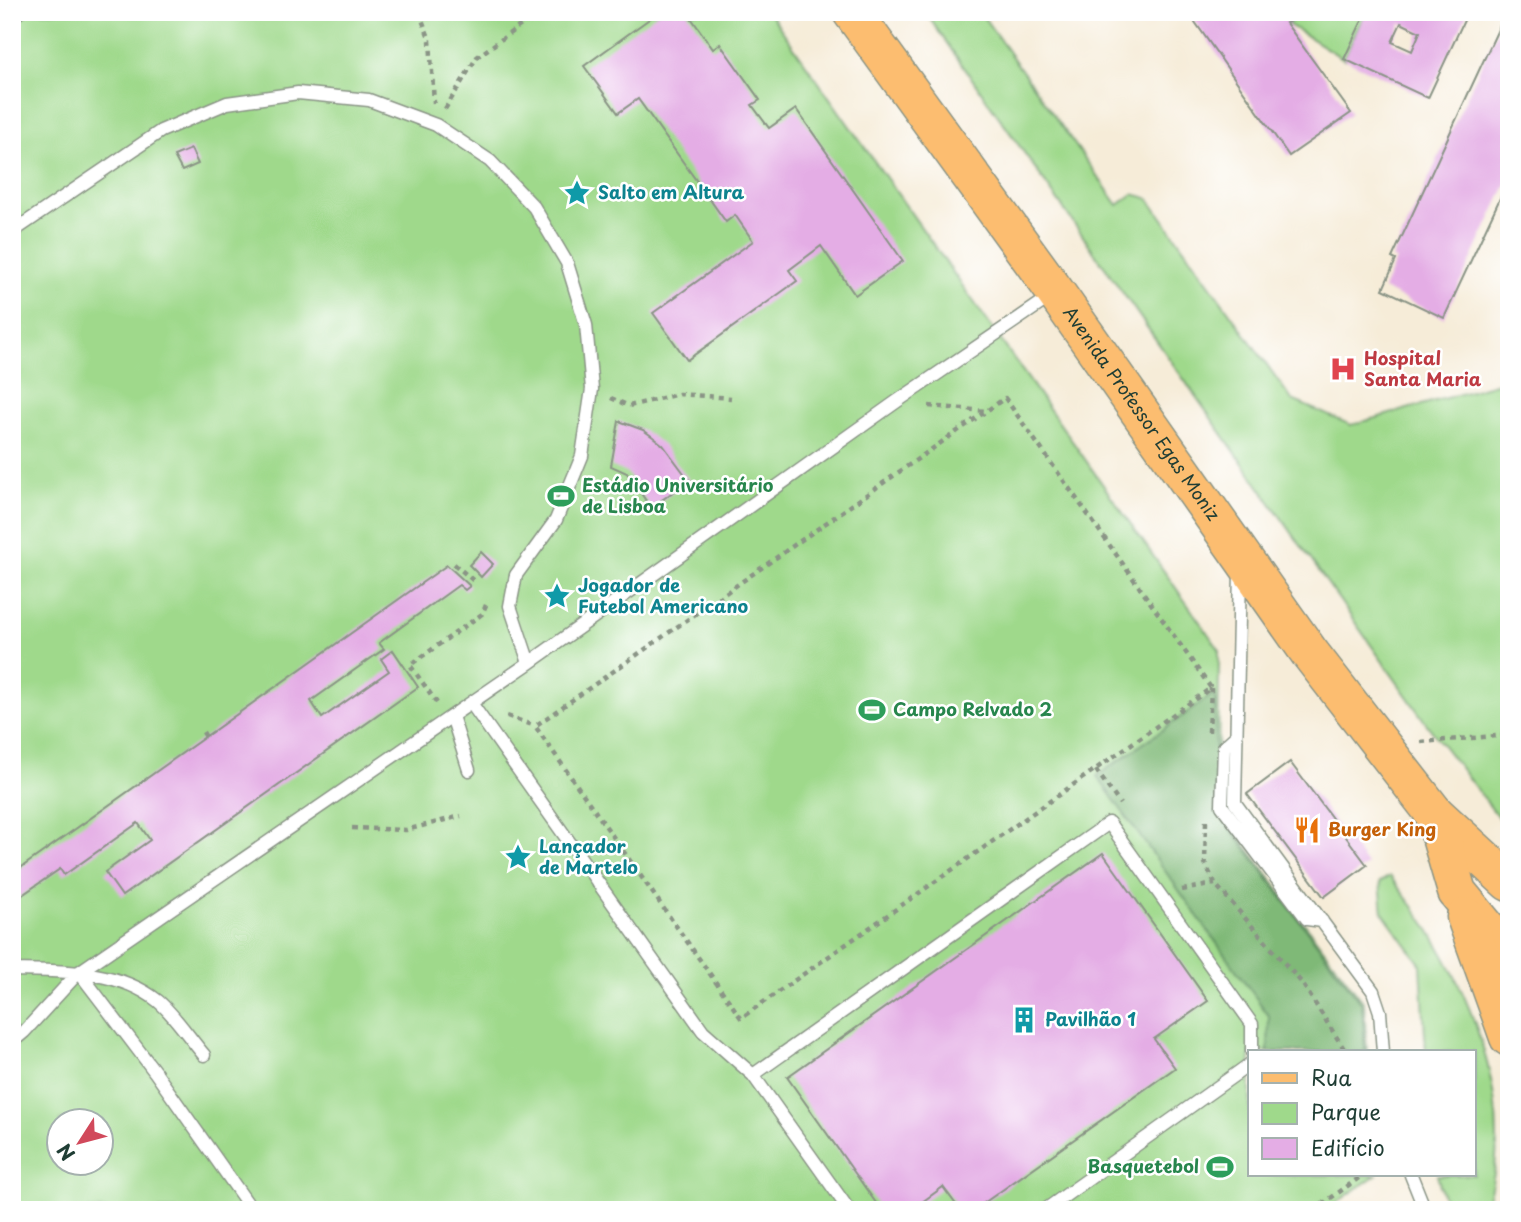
<svg xmlns="http://www.w3.org/2000/svg" width="1521" height="1222" viewBox="0 0 1521 1222" font-family="'Playpen Sans',sans-serif">
  <rect width="100%" height="100%" fill="#fff"/>
  <filter id="ink" filterUnits="userSpaceOnUse"><feTurbulence type="fractalNoise" baseFrequency=".0143" numOctaves="2"/><feDisplacementMap in="SourceGraphic" scale="14" xChannelSelector="R" yChannelSelector="G"/><feConvolveMatrix kernelMatrix="1 2 1 2 8 2 1 2 1" color-interpolation-filters="sRGB"/></filter>
  <filter id="wash" filterUnits="userSpaceOnUse"><feTurbulence type="fractalNoise" baseFrequency=".00686" numOctaves="4" result="noise"/><feDisplacementMap in="SourceGraphic" scale="28" xChannelSelector="R" yChannelSelector="G"/><feGaussianBlur stdDeviation="1.57" result="paint"/><feColorMatrix in="noise" values="0 0 0 0 0 0 0 0 0 0 0 0 0 0 0 0 0 1.4 0 .05"/><feComposite in="paint" operator="in"/></filter>
  <g filter="url(#wash)">
    <rect width="100%" height="100%" fill="#f6ecd8"/>
    <!-- green -->
    <path fill="#9fd98b" stroke="#5f8b60" stroke-width="2" fill-rule="evenodd" d="M12,12H769L1219,649L1218,808L1364,1003L1367,1052H1250V1175H1376L1326,1210H12ZM60,1120H102V1162H60Z
      M925,12H980L1118,205L1133,194L1148,198L1292,400L1351,425L1509,380V831L1428,726Z
      M1307,12H1366L1344,59L1286,23Z
      M1390,876C1402,893 1417,910 1428,928C1477,1007 1519,1119 1484,1210H1447L1437,1175H1474V1052H1426L1421,965L1383,913L1380,882Z"/>
    <!-- forest -->
    <path fill="#7fb977" stroke="#4f7b56" stroke-width="2" d="M1215,693L1216,809L1362,1004L1365,1052H1268L1269,1016L1097,776Z"/>
    <g id="blocks">
      <!-- building -->
      <path fill="#e4ade5" fill-rule="evenodd" d="M659,12H687L713,49L720,44L760,100L752,105L769,128L796,109L903,261L855,295L821,246L789,270L797,281L687,360L653,313L753,241L735,215L726,222L638,99L618,113L584,66Z
        M1188,12H1307L1286,23L1351,113L1289,156Z
        M1366,12L1467,14L1428,98L1344,59ZM1401,23L1420,32L1412,51L1392,42Z
        M1506,12H1509V179L1444,318L1383,289L1396,260L1392,258Z
        M191,149L198,164L182,171L174,156Z
        M619,421L643,430L653,437L663,445L689,480L651,508L627,473L611,466Z
        M481,552L493,564L481,577L469,565Z
        M447,565L470,586L465,590L459,585L379,643L384,649L311,701L322,718L389,671L381,659L393,650L418,687L122,896L105,872L150,840L138,823L64,875L60,869L12,902V874Z
        M1290,762L1367,865L1324,897L1247,794Z
        M1103,853L1208,1001L1154,1039L1175,1068L974,1210H960L943,1187L911,1210H881L787,1077Z"/>
    </g>
  </g>
  <g filter="url(#ink)">
    <use href="#blocks" fill-opacity="0" stroke="#8a9486" stroke-width="2"/>
    <g fill="none" stroke-linecap="round" stroke-linejoin="round">
      <!-- service casing -->
      <g stroke="#8a9486" stroke-width="15">
        <path id="service" d="M12,232L161,131L227,103L298,93L369,100L436,125L490,161L534,207L567,263L586,325L592,389L582,456L556,520L516,575L510,606L529,663
          M1240,571L1235,803L1373,991L1380,1012L1383,1052
          M471,703L703,1031L753,1075L849,1210
          M452,716L469,770
          M1236,736L1224,747L1222,806L1307,919L1322,921
          M12,970C61,971 118,969 158,1001C174,1014 190,1039 204,1055
          M79,972L155,1072L252,1210
          M12,1042L24,1032L79,972L529,663L896,402L1053,295
          M753,1075L1109,823L1252,1024V1052
          M1411,1175L1425,1210
          M1045,1210L1250,1064"/>
      </g>
      <!-- primary casing -->
      <g stroke="#8a9486" stroke-width="41">
        <g id="primary">
          <path id="s1" d="M852,12L1056,293L1309,652L1434,813L1509,882"/>
          <path d="M1434,813L1457,892L1509,955"/>
          <path d="M1466,917L1509,1037"/>
        </g>
      </g>
      <!-- path -->
      <path stroke="#8a9486" stroke-width="4.5" stroke-dasharray="5 5" stroke-linecap="butt" d="M419,12L430,40L434,103
        M12,24L28,12
        M445,109L477,57L539,12
        M611,398L629,406L679,394L731,398
        M1005,398L1211,688L741,1018L535,726Z
        M929,406L986,411
        M454,564L475,582
        M437,703L410,665L482,614L486,605
        M507,716L535,726
        M203,732L206,737
        M1209,732L1211,688
        M1421,742L1509,735
        M1096,770L1120,804
        M1206,821L1205,863L1215,884L1302,983L1346,1052
        M352,828L406,830L461,816
        M1182,890L1215,884
        M1314,1210L1363,1175"/>
      <!-- service -->
      <use href="#service" stroke="#fff" stroke-width="12"/>
      <!-- primary -->
      <use href="#primary" stroke="#fcbd6f" stroke-width="38"/>
    </g>
  </g>
  <!-- icons -->
  <defs>
    <g id="sight-bare" transform="scale(2.1)"><path d="M0-6L1.8-2.2L6-1.7L2.9 1.2L3.7 5.4L0 3.3L-3.7 5.4L-2.9 1.2L-6-1.7L-1.8-2.2Z" fill="#0f9aa8" stroke="#fff" stroke-width="2.5" paint-order="stroke"/></g>
    <g id="hospital-bare" transform="scale(2.1)"><path d="M-5-5h3v3.5h4V-5h3V5h-3V1.5h-4V5h-3Z" fill="#e0444e" stroke="#fff" stroke-width="2.5" paint-order="stroke"/></g>
    <g id="stadium-bare" transform="scale(2.1)"><path d="M0-5a6.5 5 0 1 0 0 10a6.5 5 0 1 0 0-10ZM-3.5-1.8h7v3.6h-7Z" fill="#2e9e5b" stroke="#fff" stroke-width="2.5" paint-order="stroke"/></g>
    <g id="restaurant-bare" transform="scale(2.1)"><path d="M-5-6h1v4h1v-4h1v4h1v-4h1v5L-1.5 .5V6h-2V.5L-5-1ZM5-6V6H3V1.5H1.5Q1.5-4 5-6Z" fill="#e8710a" stroke="#fff" stroke-width="2.5" paint-order="stroke"/></g>
    <g id="building-bare" transform="scale(2.1)"><path d="M-4-6H4V6H1V3H-1V6H-4ZM-2.5-4.3h1.7v1.8h-1.7ZM.8-4.3h1.7v1.8H.8ZM-2.5-1h1.7V.8h-1.7ZM.8-1h1.7V.8H.8Z" fill="#0f9aa8" stroke="#fff" stroke-width="2.5" paint-order="stroke"/></g>
  </defs>
  <g fill-rule="evenodd">
    <use href="#sight-bare" x="577" y="193"/>
    <use href="#hospital-bare" x="1343" y="369"/>
    <use href="#stadium-bare" x="561" y="496"/>
    <use href="#sight-bare" x="557" y="596"/>
    <use href="#stadium-bare" x="872" y="710"/>
    <use href="#restaurant-bare" x="1307" y="830"/>
    <use href="#sight-bare" x="518" y="857"/>
    <use href="#building-bare" x="1024" y="1020"/>
    <use href="#stadium-bare" x="1220" y="1167"/>
  </g>
  <g text-anchor="middle" stroke-width="5" stroke-linejoin="round" paint-order="stroke">
    <!-- culture labels -->
    <g font-size="18" font-weight="bold" fill="#0d838f" stroke="#fff" text-anchor="start">
      <text x="598" y="199">Salto em Altura</text>
      <text x="578" y="592">Jogador de<tspan x="578" dy="21">Futebol Americano</tspan></text>
      <text x="539" y="853">Lançador<tspan x="539" dy="21">de Martelo</tspan></text>
      <text x="1045" y="1026">Pavilhão 1</text>
    </g>
    <!-- health labels -->
    <g font-size="18" font-weight="bold" fill="#be3a42" stroke="#fff" text-anchor="start">
      <text x="1364" y="365">Hospital<tspan x="1364" dy="21">Santa Maria</tspan></text>
    </g>
    <!-- street labels -->
    <g font-size="18" fill="#1f3d34" stroke="#fff">
      <text dy="6" stroke="none"><textPath href="#s1" startOffset="495">Avenida Professor Egas Moniz</textPath></text>
    </g>
    <!-- leisure labels -->
    <g font-size="18" font-weight="bold" fill="#27864d" stroke="#fff" text-anchor="start">
      <text x="582" y="492">Estádio Universitário<tspan x="582" dy="21">de Lisboa</tspan></text>
      <text x="893" y="716">Campo Relvado 2</text>
      <text x="1199" y="1173" text-anchor="end">Basquetebol</text>
    </g>
    <!-- food labels -->
    <g font-size="18" font-weight="bold" fill="#c56008" stroke="#fff" text-anchor="start">
      <text x="1328" y="836">Burger King</text>
    </g>
  </g>
  <!-- margin -->
  <rect width="1521" height="1222" fill="none" stroke="#fff" stroke-width="42"/>
  <!-- legend -->
  <rect x="1248" y="1050" width="228" height="126" fill="#ffffff" stroke="#a5b1ae" stroke-width="2"/>
  <rect x="1262" y="1073" width="35" height="10" fill="#fcbd6f" stroke="#a5b1ae" stroke-width="2"/>
  <text x="1311" y="1086" font-size="21" fill="#1f3d34">Rua</text>
  <rect x="1262" y="1103" width="35" height="21" fill="#9fd98b" stroke="#a5b1ae" stroke-width="2"/>
  <text x="1311" y="1120" font-size="21" fill="#1f3d34">Parque</text>
  <rect x="1262" y="1138" width="35" height="21" fill="#e4ade5" stroke="#a5b1ae" stroke-width="2"/>
  <text x="1311" y="1156" font-size="21" fill="#1f3d34">Edifício</text>
  <!-- north arrow -->
  <g transform="translate(80 1142) rotate(234)"><circle r="33" fill="#ffffff" stroke="#a5b1ae" stroke-width="2"/>
  <path d="M0-5L12 26L0 18L-12 26Z" fill="#d1495b"/>
  <text y="-10" font-size="19" font-weight="bold" text-anchor="middle" fill="#1f3d34">N</text>
  </g>
</svg>
